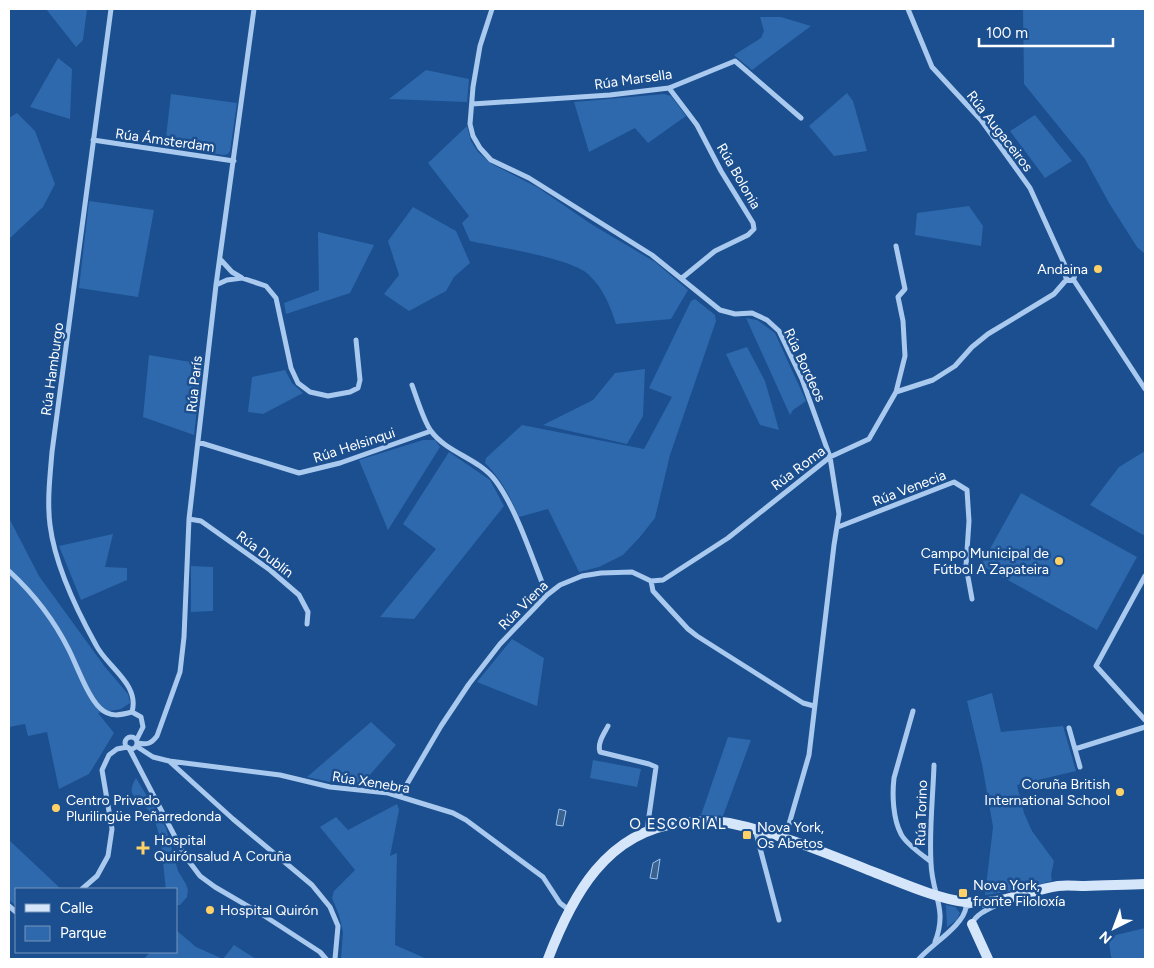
<svg xmlns="http://www.w3.org/2000/svg" width="1154" height="968" viewBox="0 0 1154 968" font-family="Figtree,sans-serif">
  <rect width="100%" height="100%" fill="#1b4f8f"/>
  <!-- green -->
  <path fill="#2e69ad" d="M46,9H87L83,40L76,47Z
    M1023,9H1145V254L1137,247L1109,203L1085,159L1024,84Z
    M760,17H781L811,26L752,70L734,55L761,38L764,31Z
    M58,58L72,69L70,119L30,107Z
    M426,70L469,79L467,102L389,99Z
    M847,93L853,101L867,151L834,156L809,126Z
    M171,94L237,103L230,151L228,154L224,155L165,146Z
    M664,94L671,96L686,116L648,143L635,128L589,152L574,102Z
    M17,113L35,131L55,184L43,207L9,239V118Z
    M1035,115L1072,161L1045,178L1010,131Z
    M467,126L471,141L478,152L492,164L537,187L591,224L655,262L688,290L671,319L616,324C610,305 603,288 588,274C570,258 497,247 470,241L462,223L469,216L428,163Z
    M89,201L154,210L138,297L79,288Z
    M969,206L983,226L981,246L915,235L917,213Z
    M413,207L456,231L470,263L454,277L446,291L409,311L384,294L399,275L388,241Z
    M318,232L374,245L350,293L286,314L284,303L319,290Z
    M695,299L715,315L716,321L670,455L655,518L640,537L623,555L599,567L579,572L548,509L519,517C510,496 501,479 485,463L486,458L522,425L644,449L672,397L649,388L691,301Z
    M746,318L757,320L775,333L806,401L793,410L790,415Z
    M747,347L765,381L779,430L760,425L726,354Z
    M149,355L202,364L194,435L143,417Z
    M645,369L643,416L627,444L543,425L593,400L615,373Z
    M285,370L292,383L303,393L263,414L248,412L252,377Z
    M423,440H435L440,447L388,530L359,460Z
    M1145,451V536L1090,505L1119,467Z
    M449,452L490,480L504,506L414,619L380,617L436,549L403,524Z
    M1021,493L1137,557L1097,630L981,565Z
    M9,518L39,576L105,667L128,694L130,703L121,709L98,713L114,733L89,774L59,789L47,732L28,736L25,724L9,727Z
    M113,534L105,567L127,568V580L81,600L59,546Z
    M191,566L213,567V611L191,612Z
    M512,639L544,658L537,706L477,682Z
    M992,693L1001,732L1063,726L1076,771L1017,785L1024,813L1032,831L1054,861L1051,875L1052,881L1013,891L985,895L993,827L982,764L967,701Z
    M371,722L396,745L361,785L335,783L307,777Z
    M728,737L751,740L723,816L701,815Z
    M593,760L641,769L637,787L590,778Z
    M136,778L166,828L178,871L186,884L188,890L187,897L180,905H176V889H166C163,869 162,819 146,808C146,801 144,798 138,795L135,797C129,792 132,785 136,778Z
    M397,804L399,810L390,856L397,853L395,945L427,959H341L343,932L339,915L332,898L334,891L355,870L320,827L336,817L348,830Z
    M9,840L61,889H16V906L9,900Z
    M946,905L955,907L960,913L957,920L947,927Z
    M1145,928V959H1113L1111,957L1109,942L1116,935Z
    M176,930L196,947L223,959L234,945L256,959H144L150,952H176Z"/>
  <!-- water -->
  <path fill="#3c6290" stroke="#9cc4f0" d="M559,809L566,811L563,826L556,825Z
    M660,859L657,879L650,878L653,863Z"/>
  <g fill="none" stroke-linecap="round" stroke-linejoin="round">
    <!-- street -->
    <path stroke="#a9c9ee" stroke-width="5" d="M111,9L52,452C50,476 47,501 50,525C55,565 76,609 96,645C107,667 140,684 132,712
      M492,9L480,46L473,87L470,124L473,136L480,148L491,160L529,178L652,255L720,310L735,314L752,313L767,320L779,331L802,379L830,457L839,514L834,545L809,755L785,838
      M908,9L932,67L981,120L1030,188L1068,272
      M669,88L697,125L721,171L753,223L754,229L748,235L715,251L682,278
      M472,104L610,95L669,88L735,61L801,118
      M93,140L234,161
      M220,259L232,272L242,278L266,286L276,298L291,368L298,383L310,392L328,396L350,392L358,388L360,380L356,340
      M1065.5 276a4.5 4.5 0 1 1 9 0a4.5 4.5 0 1 1-9 0Z
      M1073,279L1145,389
      M216,285L227,280L242,278
      M412,385C416,396 424,422 431,431C447,453 478,458 495,480C517,509 533,561 547,595
      M896,392L905,356L903,321L898,297L905,289L896,246
      M198,442L299,473L340,463L431,431
      M189,519L201,521L270,570L299,595L308,612L307,624
      M838,527L954,482L967,490L969,521L966,566L972,599
      M9,571C34,594 54,620 69,650C77,666 88,697 100,708C110,718 121,715 132,712L141,717L143,727L137,739
      M1145,576L1096,666L1145,720
      M651,581L653,591L688,629L697,636L803,703L814,706
      M913,711L894,778C892,795 893,819 901,834C906,844 921,854 930,861
      M608,726C604,734 597,743 600,752L649,764L656,767L647,830
      M1069,728L1080,767
      M125 743a6 6 0 1 1 12 0a6 6 0 1 1-12 0Z
      M137,743C147,745 151,744 157,736L180,672L184,637L189,519L216,285L254,9
      M136,746L153,757L169,761L280,775L330,787L388,793L453,813L466,820L543,877L560,903L569,910
      M129,748L185,856L200,876L215,887L263,915L320,952L326,959
      M1075,749L1145,727
      M169,761L233,819L312,885L330,907L338,926L335,959
      M934,765C933,797 929,830 931,863C932,895 948,909 935,942
      M400,796L441,726L469,684L500,644L547,595L560,585L582,576L601,573L632,572L651,581L663,580L728,538L830,457L869,439L896,392L933,380L955,366L972,347L988,334L1054,294L1067,279
      M755,829L779,920
      M82,889L97,876L108,856L112,829L102,770L109,755L117,749L127,747
      M9,906L16,912
      M972,924C976,913 991,908 1001,903
      M919,959C932,944 964,925 966,907L972,905"/>
    <!-- secondary -->
    <path stroke="#d6e6fa" stroke-width="10" d="M972,924L988,959
      M548,959C572,896 606,832 680,823C696,821 713,820 729,823C779,833 828,854 876,873C902,883 938,899 965,902C1000,906 1026,891 1058,886C1067,885 1076,886 1085,886C1105,885 1125,885 1145,884"/>
  </g>
  <!-- markers -->
  <g fill="#ffd166" stroke="#1b4f8f" stroke-width="2">
    <circle cx="1098" cy="269" r="5"/>
    <circle cx="1059" cy="561" r="5"/>
    <circle cx="1120" cy="792" r="5"/>
    <circle cx="56" cy="808" r="5"/>
    <rect x="742" y="830" width="10" height="10" rx="2.5"/>
    <path d="M140.5 840.5h5v5h5v5h-5v5h-5v-5h-5v-5h5z"/>
    <rect x="958" y="888" width="10" height="10" rx="2.5"/>
    <circle cx="210" cy="910" r="5"/>
  </g>
  <g text-anchor="middle" stroke-width="5" stroke-linejoin="round" paint-order="stroke">
    <!-- street labels -->
    <g font-size="14" fill="#fff" stroke="#1b4f8f">
      <text transform="translate(633 79) rotate(-8)" y="5">Rúa Marsella</text>
      <text transform="translate(1000 131) rotate(52)" y="5">Rúa Augaceiros</text>
      <text transform="translate(165 140) rotate(8)" y="5">Rúa Ámsterdam</text>
      <text transform="translate(739 176) rotate(60)" y="5">Rúa Bolonia</text>
      <text transform="translate(805 365) rotate(65)" y="5">Rúa Bordeos</text>
      <text transform="translate(52 369) rotate(-82)" y="5">Rúa Hamburgo</text>
      <text transform="translate(194 384) rotate(-84)" y="5">Rúa París</text>
      <text transform="translate(354 445) rotate(-18)" y="5">Rúa Helsinqui</text>
      <text transform="translate(798 468) rotate(-37)" y="5">Rúa Roma</text>
      <text transform="translate(909 488) rotate(-21)" y="5">Rúa Venecia</text>
      <text transform="translate(265 554) rotate(37)" y="5">Rúa Dublín</text>
      <text transform="translate(523 605) rotate(-45)" y="5">Rúa Viena</text>
      <text transform="translate(371 782) rotate(9)" y="5">Rúa Xenebra</text>
      <text transform="translate(921 813) rotate(-88)" y="5">Rúa Torino</text>
    </g>
    <!-- poi labels -->
    <g font-size="14" fill="#fff" stroke="#1b4f8f" text-anchor="start">
      <text x="1088" y="274" text-anchor="end">Andaina</text>
      <text x="1049" y="558" text-anchor="end">Campo Municipal de<tspan x="1049" dy="16">Fútbol A Zapateira</tspan></text>
      <text x="1110" y="789" text-anchor="end">Coruña British<tspan x="1110" dy="16">International School</tspan></text>
      <text x="66" y="805">Centro Privado<tspan x="66" dy="16">Plurilingüe Peñarredonda</tspan></text>
      <text x="757" y="832">Nova York,<tspan x="757" dy="16">Os Abetos</tspan></text>
      <text x="154" y="845">Hospital<tspan x="154" dy="16">Quirónsalud A Coruña</tspan></text>
      <text x="973" y="890">Nova York,<tspan x="973" dy="16">fronte Filoloxía</tspan></text>
      <text x="220" y="915">Hospital Quirón</text>
    </g>
    <!-- neighbourhood labels -->
    <g font-size="15" letter-spacing="1" fill="#fff" stroke="#1b4f8f">
      <text x="678" y="829">O ESCORIAL</text>
    </g>
  </g>
  <!-- border -->
  <rect width="1154" height="968" fill="none" stroke="#ffffff" stroke-width="20"/>
  <!-- legend -->
  <rect x="15" y="888" width="162" height="65" fill="#1b4f8f" stroke="#7695bc"/>
  <rect x="25" y="904" width="25" height="8" fill="#d6e6fa" stroke="#7695bc"/>
  <text x="60" y="913" font-size="15" fill="#ffffff">Calle</text>
  <rect x="25" y="926" width="25" height="15" fill="#2e69ad" stroke="#7695bc"/>
  <text x="60" y="938" font-size="15" fill="#ffffff">Parque</text>
  <!-- north arrow -->
  <g transform="translate(1114 928) rotate(222)" stroke="#1b4f8f" stroke-width="4" paint-order="stroke">
  <path d="M0-4L9 19L0 12L-9 19Z" fill="#ffffff"/>
  <text y="-8" font-size="14" font-weight="bold" text-anchor="middle" fill="#ffffff">N</text>
  </g>
  <!-- scale -->
  <path d="M979 38v8h134v-8" fill="none" stroke="#ffffff" stroke-width="2.5"/>
  <text x="986" y="38" font-size="15" fill="#ffffff" stroke="#1b4f8f" stroke-width="4" paint-order="stroke">100 m</text>
</svg>
